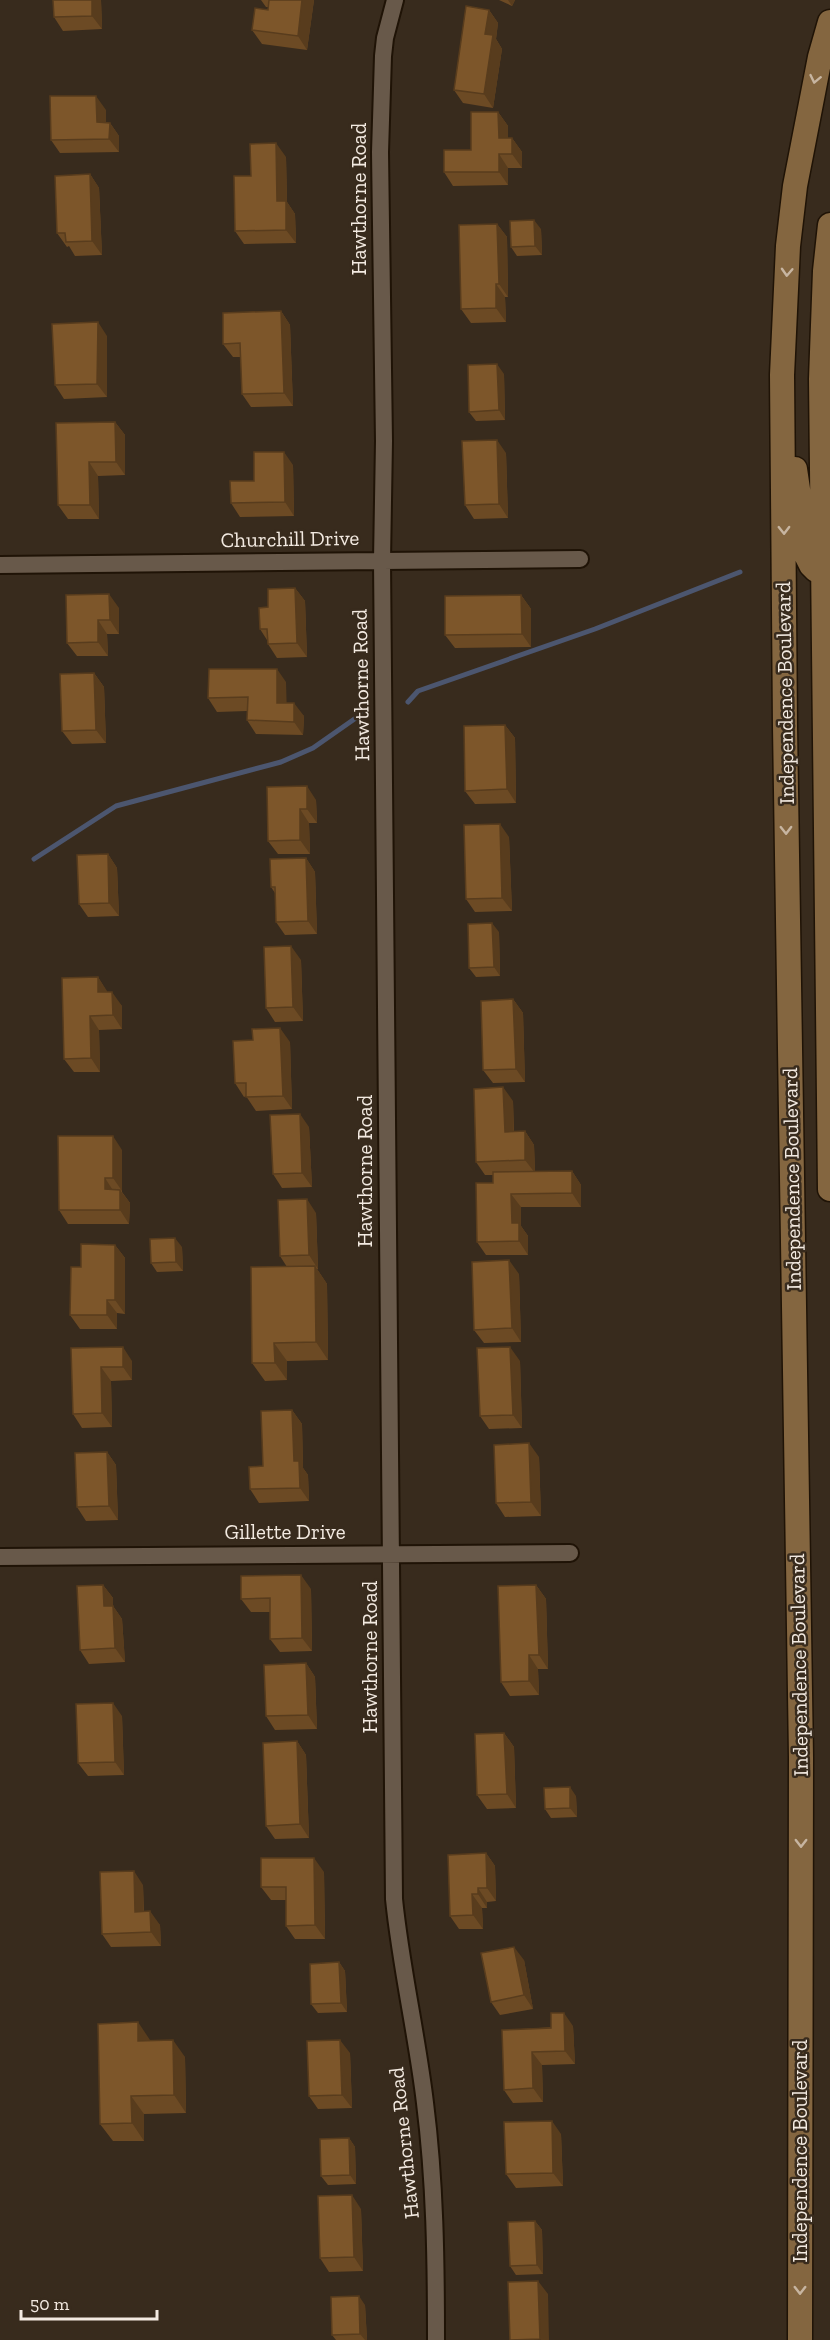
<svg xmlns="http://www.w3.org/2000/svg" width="830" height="2340" viewBox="0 0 830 2340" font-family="'Zilla Slab',serif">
  <rect width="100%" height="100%" fill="#382b1d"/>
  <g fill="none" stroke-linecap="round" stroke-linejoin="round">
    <!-- stream -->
    <path stroke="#4c566f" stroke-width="5" d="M408,702L418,691L595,629L740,572
      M34,859L116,806L281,762L313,748L363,713"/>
    <!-- minor casing -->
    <g stroke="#1f1306" stroke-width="20">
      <path id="minor" d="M395,0L385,38L383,56L380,152L384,441L382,561L394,1899C401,1968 417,2035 425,2103C435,2182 436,2260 436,2340
        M0,565L580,559
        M0,1557L570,1553"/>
    </g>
    <!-- secondary casing -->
    <g stroke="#1f1306" stroke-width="27">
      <path id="secondary" d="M830,225L825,271L821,379L830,1189
        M795,469L804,529L803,549L811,565L816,570L824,573
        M800,2340L801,1757L785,726L782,375L788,246L795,186L820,57L830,22"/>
    </g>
    <!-- minor -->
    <use href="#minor" stroke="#68594a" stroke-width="16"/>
    <!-- secondary -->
    <use href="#secondary" stroke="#846640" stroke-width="24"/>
  </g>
  <!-- wall -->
  <path fill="#6c4a24" d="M53,0H101L102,29L63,31L54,17Z
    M261,0H314L307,50L262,44L252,30L268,10V7H266Z
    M499,0H515L512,6Z
    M489,10L498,23L496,39L502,49L493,108L463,103L454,90Z
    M106,110V123H110L119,136V152L60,153L51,140Z
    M498,112L508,126V138H512L522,152V168H508V185L453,186L444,172L471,150Z
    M286,157L287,202L295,214L296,243L244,244L235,231L251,176Z
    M90,174L99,188L102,255L75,256L69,246L67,247L57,233Z
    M497,224L507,237L508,297H505L506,322L471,323L461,309Z
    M541,229L542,255L517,256L511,247Z
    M281,311L290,325L293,406L251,407L242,394L241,357H233L223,344Z
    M107,336V397L64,399L55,385Z
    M504,374L505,420L476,421L469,412Z
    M115,422L125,435V475L98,476L99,519H68L58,505Z
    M506,453L508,518L474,519L465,505Z
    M293,465L294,516L240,517L231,503L254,481Z
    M295,588L305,601L307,657L277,658L268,644L267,640L260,629L268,607Z
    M66,595L119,608V634H107L108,656H77L67,643Z
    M521,595L531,609V647L455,648L445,635Z
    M94,673L104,687L106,743L72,744L62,731Z
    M286,682V703L304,716L303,735L256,734L247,720V711L217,712L208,698Z
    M505,725L515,738L516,803L475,804L465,791Z
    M267,787L316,800L317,823H309L310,854H278L268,841Z
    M509,837L512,911L475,912L466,899Z
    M108,854L117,868L119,916L88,917L79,904Z
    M306,858L315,872L317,934L285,935L276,922L275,893L271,887Z
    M499,932L500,976L476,977L469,968Z
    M301,960L303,1021L275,1022L266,1008Z
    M98,977L107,992L122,1006V1029L99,1030L100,1072H74L64,1059Z
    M513,999L523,1013L525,1082L493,1083L483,1070Z
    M253,1040L290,1042L292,1109L256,1111L246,1096L244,1097L235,1083Z
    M513,1101L514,1131H525L534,1145L535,1172L572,1171L581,1185V1207H521V1226L528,1236V1255H486L477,1242L493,1183V1175H485L476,1162Z
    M309,1127L312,1187L282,1188L273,1174Z
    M122,1150V1192L130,1203L129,1224H68L59,1210Z
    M316,1213L318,1269H317L327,1284L328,1360L287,1361V1380L265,1381L252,1363L287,1267L280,1256Z
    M115,1245L125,1258V1314L117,1313V1329H80L70,1315L81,1267Z
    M182,1247L183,1271L157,1272L151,1263Z
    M519,1274L521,1342L484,1343L474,1330Z
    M71,1348L132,1361V1380L111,1381L112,1427L82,1428L73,1414Z
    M520,1361L522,1428L489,1429L480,1416Z
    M292,1410L302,1424L303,1468L308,1475L309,1501L259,1503L250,1489Z
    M107,1452L116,1465L118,1520L86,1521L77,1507Z
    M539,1457L541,1516L505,1517L496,1503Z
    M103,1585L113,1598V1606L122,1619L125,1662L89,1664L80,1650Z
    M536,1585L546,1599L548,1669H538L539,1695L510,1696L501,1682Z
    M311,1589L312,1651L280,1652L270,1639V1612H251L241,1599Z
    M306,1663L315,1677L317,1729L275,1730L266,1716Z
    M122,1716L124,1775L88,1776L78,1763Z
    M504,1733L514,1747L516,1808L487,1809L477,1795Z
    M297,1741L306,1755L309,1838L275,1839L266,1826Z
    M576,1796L577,1817L551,1818L545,1809Z
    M486,1853L495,1866L496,1901L487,1902V1908H482L483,1929H459L450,1916Z
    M324,1872L325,1939H295L286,1926V1900H271L261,1887Z
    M143,1885L144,1912L160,1925L161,1946L111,1947L102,1934Z
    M524,1960L533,2009L500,2015L491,2002Z
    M339,1962L345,1971L347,2012L318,2013L311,2004Z
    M573,2026L575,2064L542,2065L543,2102L513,2103L504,2090L502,2030Z
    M150,2040L185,2057L186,2113L144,2114V2141H113L100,2124Z
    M350,2053L352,2108L318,2109L309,2096Z
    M561,2134L563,2186L516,2188L506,2174Z
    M349,2138L355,2147L356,2184L328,2185L321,2176Z
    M361,2209L363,2271L329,2272L320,2258Z
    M535,2221L542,2230L543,2274L516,2275L510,2266Z
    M365,2305L367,2340H336L332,2335Z"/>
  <!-- shaded-wall -->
  <path fill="#583c1d" d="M92,0H101L102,29L92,16Z
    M302,0H314L307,50L298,36Z
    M508,0H515L512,6Z
    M489,10L498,23L496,39L502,49L493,108L484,94L485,34Z
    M96,96L106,110V136L97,122Z
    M498,112L508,126V152L499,138Z
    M110,123L119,136V152L109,139Z
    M512,138L522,152V168L512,154Z
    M276,143L286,157L287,202L295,214L296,243L286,230L277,201Z
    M499,154L508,168V185L499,172Z
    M90,174L99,188L102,255L92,241Z
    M534,220L541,229L542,255L535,246Z
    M497,224L507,237L508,297L499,284Z
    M496,284L505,297L506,322L496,308Z
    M281,311L290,325L293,406L284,393Z
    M98,322L107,336V397L97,384Z
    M497,364L504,374L505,420L499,410Z
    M115,422L125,435V475L116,462Z
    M497,440L506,453L508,518L499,504Z
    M284,452L293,465L294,516L285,502Z
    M89,462L98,476L99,519L90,505Z
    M295,588L305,601L307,657L297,643Z
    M109,594L119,608V634L110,620Z
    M521,595L531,609V647L522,634Z
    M98,620L107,634L108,656L98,642Z
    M277,669L286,682L287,716L277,703Z
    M94,673L104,687L106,743L96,730Z
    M294,703L304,716L303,735L294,722Z
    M505,725L515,738L516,803L507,789Z
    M307,786L316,800L317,823L307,809Z
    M300,809L309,823L310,854L300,840Z
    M500,824L509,837L512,911L502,898Z
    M108,854L117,868L119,916L109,903Z
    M306,858L315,872L317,934L308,921Z
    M492,923L499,932L500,976L494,967Z
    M291,946L301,960L303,1021L293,1007Z
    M98,977L107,991V1006L98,992Z
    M112,992L122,1006V1029L113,1015Z
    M513,999L523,1013L525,1082L516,1069Z
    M90,1016L99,1030L100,1072L91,1058Z
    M280,1028L290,1042L292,1109L283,1096Z
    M503,1087L513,1101L514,1145L505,1132Z
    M300,1114L309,1127L312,1187L302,1173Z
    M525,1131L534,1145L535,1173L525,1160Z
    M113,1136L122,1150V1191L113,1178Z
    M572,1171L581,1185V1207L572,1193Z
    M105,1178L114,1192L105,1189Z
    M120,1190L130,1203L129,1224L120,1210Z
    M511,1194L521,1207V1226L528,1236V1255L519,1241L512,1223Z
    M307,1199L316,1213L318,1269L309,1255Z
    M175,1238L182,1247L183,1271L176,1262Z
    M115,1245L125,1258V1314L115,1300Z
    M509,1260L519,1274L521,1342L512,1328Z
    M315,1266L327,1284L328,1360L316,1342Z
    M107,1300L117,1313V1329L107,1315Z
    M274,1343L287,1361V1380L275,1363Z
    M123,1347L132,1361V1380L123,1367Z
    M510,1347L520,1361L522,1428L513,1415Z
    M101,1367L111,1381L112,1427L102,1413Z
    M292,1410L302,1424L303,1468L308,1475L309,1501L300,1488L294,1461Z
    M529,1443L539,1457L541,1516L531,1502Z
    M107,1452L116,1465L118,1520L109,1506Z
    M301,1575L311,1589L312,1651L302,1638Z
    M103,1585L113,1598V1606L122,1619L125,1662L115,1648L104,1606Z
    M536,1585L546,1599L548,1669L539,1655Z
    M529,1655L538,1669L539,1695L529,1681Z
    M306,1663L315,1677L317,1729L308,1715Z
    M113,1703L122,1716L124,1775L115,1762Z
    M504,1733L514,1747L516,1808L507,1794Z
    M297,1741L306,1755L309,1838L300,1824Z
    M570,1787L576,1796L577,1817L570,1808Z
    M486,1853L495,1866L496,1901L487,1888Z
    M314,1858L324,1872L325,1939L315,1925Z
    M134,1871L143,1885L144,1925L135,1912Z
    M478,1888L487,1902V1908L478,1894Z
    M472,1894L482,1908L483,1929L473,1915Z
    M150,1911L160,1925L161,1946L151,1932Z
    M514,1947L524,1960L533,2009L524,1995Z
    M339,1962L345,1971L347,2012L341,2003Z
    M564,2013L573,2026L575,2064L565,2051Z
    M138,2022L150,2040L138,2041Z
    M173,2040L185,2057L186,2113L174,2095Z
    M340,2040L350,2053L352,2108L342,2095Z
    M532,2052L542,2065L543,2102L533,2088Z
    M131,2096L144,2114V2141L132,2123Z
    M552,2121L561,2134L563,2186L553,2173Z
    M349,2138L355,2147L356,2184L350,2175Z
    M352,2195L361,2209L363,2271L354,2257Z
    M535,2221L542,2230L543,2274L537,2265Z
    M538,2281L548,2294L549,2340H541L540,2339Z
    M359,2296L365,2305L367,2340H365L360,2334Z"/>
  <!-- building -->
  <path fill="#7d562a" stroke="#583c1d" stroke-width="1.5" d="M53,0H92V16L54,17Z
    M269,0H302L298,36L252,30L255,8L268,10Z
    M466,6L489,10L485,34L493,35L484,94L454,90Z
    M50,96H96L97,122L110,123L109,139L51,140Z
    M471,112H498L499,138H512V154H499V172H444V150H471Z
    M276,143L277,201H286V230L235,231L234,176H251L250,144Z
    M90,174L92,241L66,242L65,233H57L55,176Z
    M534,220L535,246L511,247L510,221Z
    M497,224L499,284H496V308L461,309L459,225Z
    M281,311L284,393L242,394L240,343L223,344V313Z
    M98,322L97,384L55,385L52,324Z
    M497,364L499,410L469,412L468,365Z
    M115,422L116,462H89L90,505H58L56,423Z
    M497,440L499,504L465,505L462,441Z
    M254,452H284L285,502L231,503L230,481H254Z
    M295,588L297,643L268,644L267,629H260L259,608L268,607V589Z
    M109,594L110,620H98V642L67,643L66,595Z
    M521,595L522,634L445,635V596Z
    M209,669H277V703H294V722L247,720L248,697L208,698Z
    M94,673L96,730L62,731L60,674Z
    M505,725L507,789L465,791L464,726Z
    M307,786V809H300V840L268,841L267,787Z
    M500,824L502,898L466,899L464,825Z
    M108,854L109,903L79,904L77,855Z
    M306,858L308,921L276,922L275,887H271L270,859Z
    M492,923L494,967L469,968L468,924Z
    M291,946L293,1007L266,1008L264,947Z
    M98,977V992H112L113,1015L90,1016L91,1058L64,1059L62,978Z
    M513,999L516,1069L483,1070L481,1001Z
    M280,1028L283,1096L246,1097V1083H235L233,1041L253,1040L252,1029Z
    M503,1087L505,1132L525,1131V1160L476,1162L474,1089Z
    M300,1114L302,1173L273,1174L270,1115Z
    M58,1136H113V1178H105V1189L120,1190V1210H59Z
    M572,1171V1193L511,1194L512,1223H519V1241L477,1242L476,1183H493V1172Z
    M307,1199L309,1255L280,1256L278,1200Z
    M175,1238L176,1262L151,1263L150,1239Z
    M81,1244L115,1245V1300H107V1315H70L71,1267H81Z
    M509,1260L512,1328L474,1330L472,1262Z
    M315,1266L316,1342L274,1343L275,1363H252L251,1267Z
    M123,1347V1367H101L102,1413L73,1414L71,1348Z
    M510,1347L513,1415L480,1416L477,1348Z
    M292,1410L294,1461H299L300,1488L250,1489L249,1467L263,1466L261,1411Z
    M529,1443L531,1502L496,1503L494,1445Z
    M107,1452L109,1506L77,1507L75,1453Z
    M301,1575L302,1638L270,1639V1598L241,1599V1576Z
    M103,1585L104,1606H113L115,1648L80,1650L77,1586Z
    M536,1585L539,1655H529V1681L501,1682L498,1586Z
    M306,1663L308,1715L266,1716L264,1665Z
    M113,1703L115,1762L78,1763L76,1704Z
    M504,1733L507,1794L477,1795L475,1734Z
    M297,1741L300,1824L266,1826L263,1743Z
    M570,1787V1808L545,1809L544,1788Z
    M486,1853L487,1888H478V1894H472L473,1915L450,1916L448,1855Z
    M261,1858H314L315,1925L286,1926V1887H261Z
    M134,1871L135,1912L150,1911L151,1932L102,1934L100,1872Z
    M514,1947L524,1995L491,2002L481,1953Z
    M339,1962L341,2003L311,2004L310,1964Z
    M551,2013H564L565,2051L532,2052L533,2088L504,2090L502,2030L551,2028Z
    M138,2022V2041L173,2040L174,2095L131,2096L132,2123L100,2124L98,2024Z
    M340,2040L342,2095L309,2096L307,2041Z
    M552,2121L553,2173L506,2174L504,2122Z
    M349,2138L350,2175L321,2176L320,2139Z
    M352,2195L354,2257L320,2258L318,2196Z
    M535,2221L537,2265L510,2266L508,2222Z
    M538,2281L540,2339L510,2340L508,2282Z
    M359,2296L360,2334L332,2335L331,2297Z"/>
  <!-- one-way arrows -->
  <defs><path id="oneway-chevron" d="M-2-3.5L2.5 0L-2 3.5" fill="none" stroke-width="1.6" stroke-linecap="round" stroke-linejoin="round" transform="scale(1.5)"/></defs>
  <g stroke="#c7b5a1">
    <use href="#oneway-chevron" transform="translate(815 79) rotate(102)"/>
    <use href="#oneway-chevron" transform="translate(787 272) rotate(93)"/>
    <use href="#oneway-chevron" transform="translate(784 530) rotate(89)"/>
    <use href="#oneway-chevron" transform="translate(786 830) rotate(89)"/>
    <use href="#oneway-chevron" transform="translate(801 1843) rotate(90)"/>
    <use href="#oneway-chevron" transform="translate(800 2290) rotate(90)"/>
  </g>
  <g text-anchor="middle" stroke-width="5" stroke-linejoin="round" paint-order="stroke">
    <!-- street labels -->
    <g font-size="21" fill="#f3eae1" stroke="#382b1d">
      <text transform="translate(359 199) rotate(-90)" y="7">Hawthorne Road</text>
      <text transform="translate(290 539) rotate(-1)" y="7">Churchill Drive</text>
      <text transform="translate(361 685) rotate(-91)" y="7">Hawthorne Road</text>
      <text transform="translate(785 693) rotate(-91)" y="7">Independence Boulevard</text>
      <text transform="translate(365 1171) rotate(-90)" y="7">Hawthorne Road</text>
      <text transform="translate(792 1179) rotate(-91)" y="7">Independence Boulevard</text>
      <text x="285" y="1539">Gillette Drive</text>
      <text transform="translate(370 1657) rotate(-90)" y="7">Hawthorne Road</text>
      <text transform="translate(799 1665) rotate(-91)" y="7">Independence Boulevard</text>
      <text transform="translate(404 2143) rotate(-96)" y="7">Hawthorne Road</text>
      <text transform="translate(800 2151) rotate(-90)" y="7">Independence Boulevard</text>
    </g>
  </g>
  <!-- scale -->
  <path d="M21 2310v9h136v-9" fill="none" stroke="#f3eae1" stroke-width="3"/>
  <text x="30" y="2310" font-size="18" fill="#f3eae1" stroke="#382b1d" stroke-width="4.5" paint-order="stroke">50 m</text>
</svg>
